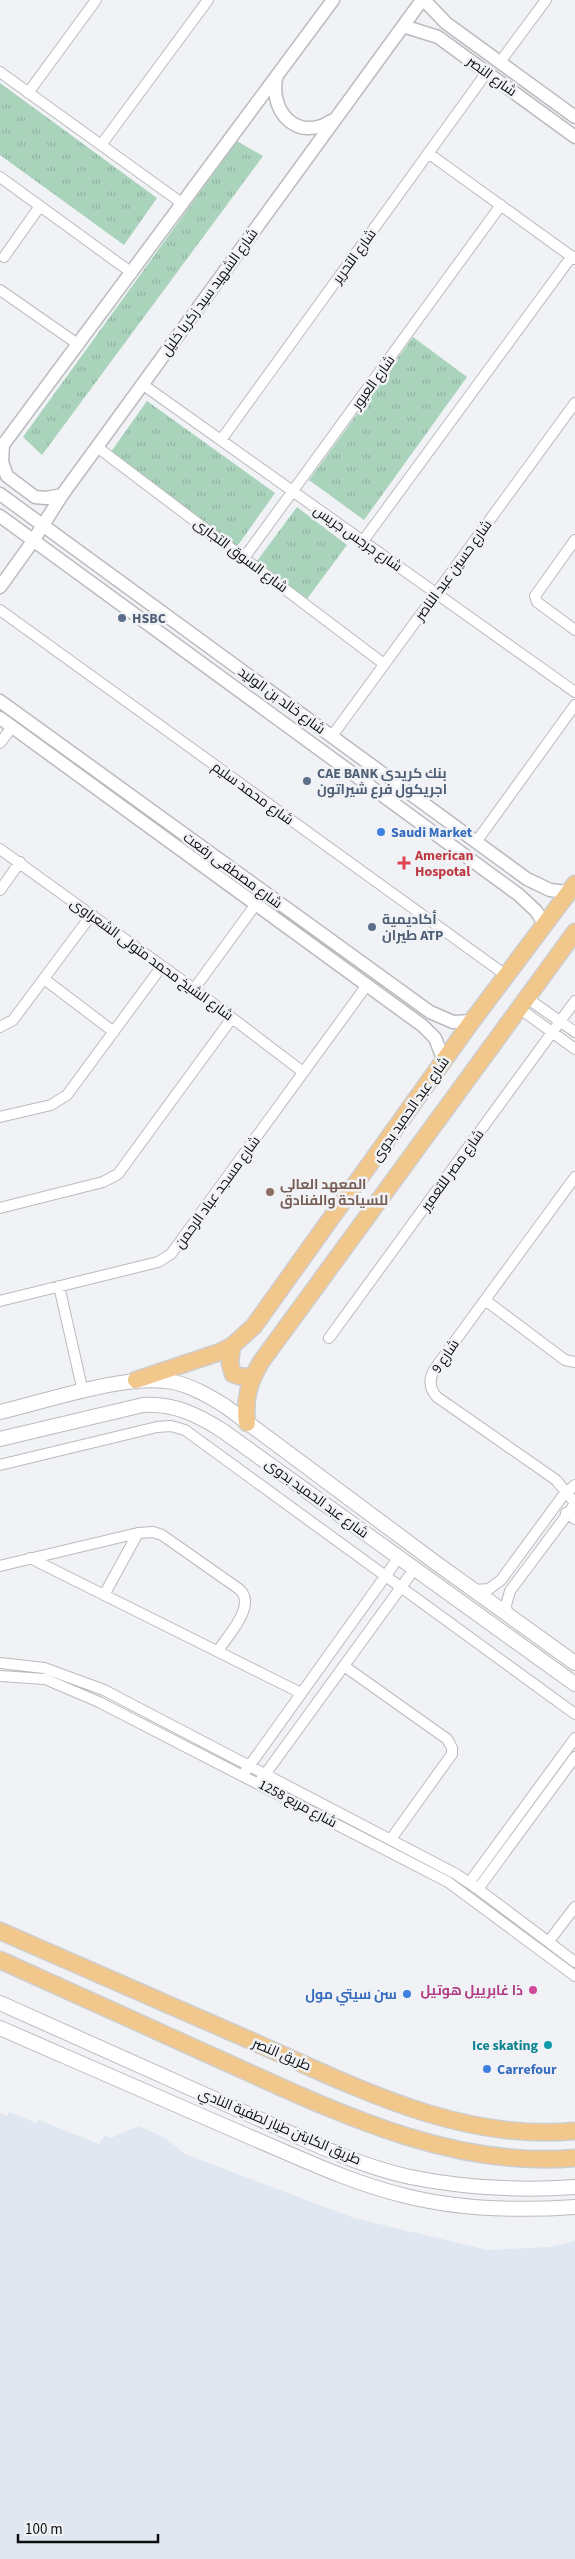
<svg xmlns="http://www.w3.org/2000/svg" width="575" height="2559" viewBox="0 0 575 2559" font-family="'Source Sans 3',Cairo,sans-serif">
  <defs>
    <pattern id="grass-tufts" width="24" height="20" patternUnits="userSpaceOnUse" patternTransform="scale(1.25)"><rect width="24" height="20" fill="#aad3bc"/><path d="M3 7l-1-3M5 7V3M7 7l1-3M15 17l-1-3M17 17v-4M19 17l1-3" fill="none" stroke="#91b4a0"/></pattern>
  </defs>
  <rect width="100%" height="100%" fill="#f0f2f5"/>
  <!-- built -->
  <path fill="#e1e7f0" d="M9,2112L36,2123L39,2120L99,2144L104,2136L111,2138L139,2126L167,2139L185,2154L354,2218L487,2250L550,2247L575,2241V2559H0V2113L7,2116Z"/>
  <!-- grass -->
  <path fill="url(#grass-tufts)" d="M0,83L157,198L124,245L0,155Z
    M237,141L263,156L42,455L23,437Z
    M413,337L467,377L364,520L309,480Z
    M147,401L275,493L236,548L108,456Z
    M297,507L347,545L307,599L257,561Z"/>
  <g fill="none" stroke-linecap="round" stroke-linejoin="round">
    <!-- minor casing -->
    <g stroke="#babbbe" stroke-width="12">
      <path id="minor" d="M500,62L546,0
        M0,72L183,204
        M28,93L96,0
        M101,145L208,0
        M428,153L575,259
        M0,177L132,273
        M4,257L40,206
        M0,290L79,345
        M142,384L575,692
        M221,440L487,72
        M97,447L384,664
        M575,540L535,596L537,602L575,630
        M363,541L572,256
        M244,558L501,205
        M0,610L507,976
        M332,736L575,403
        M0,743L12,727
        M476,842L575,705
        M0,849L194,989L303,1072
        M0,890L20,862
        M44,979L114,1032
        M194,989L256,904
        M527,998L575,1032
        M519,1008L575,1049
        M0,1027L13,1020L92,914
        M0,1117L51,1105L67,1095L162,966
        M575,1177L436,1367C429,1377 428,1387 437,1397L556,1480L575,1503
        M0,1208L103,1182L118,1174L232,1018
        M59,1286L83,1392
        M485,1300L565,1360L575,1362
        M0,1301L158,1262L171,1254L367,985
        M329,1338L575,1001
        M0,1465L157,1427L171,1426L185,1430L575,1714
        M566,1513L575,1519
        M30,1558L301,1693
        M0,1566L138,1533L153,1532L162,1535L239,1589C258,1605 227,1636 218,1651
        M474,1590L489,1589L501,1580L562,1497L575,1485
        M104,1595L138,1533
        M507,1614L506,1605L510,1591L575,1504
        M0,1663L44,1668L104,1690L456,1874L478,1889L575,1962
        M344,1666L447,1739L452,1748V1754L391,1839
        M0,1676L45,1679L99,1702L448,1882L575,1976
        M245,1772L399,1557
        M261,1780L415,1568
        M469,1883L575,1738
        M478,1889L575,1757
        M549,1941L575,1907"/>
    </g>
    <!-- tertiary casing -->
    <g stroke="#babbbe" stroke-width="15">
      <path id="tertiary" d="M424,0L446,23L575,117
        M403,26L438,37L575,137
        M276,79C270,113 298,142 331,121
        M3,445L2,462L7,476L35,497L46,498L62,495
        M0,449L333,0
        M0,494L527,879L550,890L569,892
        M0,516L519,895L536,911L545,925
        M0,587L33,541L62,495L422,0
        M0,701L430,1012L453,1022L472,1021
        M0,718L423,1026L435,1038L444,1061"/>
    </g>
    <!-- secondary casing -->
    <g stroke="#babbbe" stroke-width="16">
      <path id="secondary" d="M0,1412C48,1401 126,1373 173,1382C192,1386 209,1396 225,1406L436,1563L575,1663
        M0,1439L143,1405C174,1403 198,1415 223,1431L575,1684
        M0,2003C83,2040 166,2077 248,2114C300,2137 354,2165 410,2177C465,2188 519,2191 575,2187
        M0,2028C84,2064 166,2101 250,2137C300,2158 349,2182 402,2195C459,2210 517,2211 575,2207"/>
    </g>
    <!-- primary casing -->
    <g stroke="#cecece" stroke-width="19">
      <path id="primary" d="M232,1346L230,1364L233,1374L242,1377L253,1376
        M136,1380L220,1352L232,1346L254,1326L472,1021L575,884
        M247,1423C244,1400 249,1382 261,1362L575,932
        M0,1931C82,1967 164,2003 247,2039C352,2085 457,2142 575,2131
        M0,1960C74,1994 148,2027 221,2060C332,2110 450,2169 575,2158"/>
    </g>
    <!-- minor -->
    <use href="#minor" stroke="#fff" stroke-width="10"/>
    <!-- tertiary -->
    <use href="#tertiary" stroke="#fff" stroke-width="12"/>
    <!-- secondary -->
    <use href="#secondary" stroke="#fff" stroke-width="14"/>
    <!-- primary -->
    <use href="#primary" stroke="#f2c78c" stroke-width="16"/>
  </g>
  <!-- markers -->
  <g fill="#5c6f8a" stroke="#f0f2f5" stroke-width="2">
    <circle cx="122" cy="618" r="5"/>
    <circle cx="307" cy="781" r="5"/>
    <circle cx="372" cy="927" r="5"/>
  </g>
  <g fill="#3f7fe0" stroke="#f0f2f5" stroke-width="2">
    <circle cx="381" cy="832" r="5"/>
    <circle cx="407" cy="1994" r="5"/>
    <circle cx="487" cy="2069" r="5"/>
  </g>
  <path fill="#e0444e" stroke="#f0f2f5" stroke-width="2" d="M401.5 855.5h5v5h5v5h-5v5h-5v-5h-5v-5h5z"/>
  <circle fill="#8d6e63" stroke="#f0f2f5" stroke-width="2" cx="270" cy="1192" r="5"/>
  <circle fill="#d1479c" stroke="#f0f2f5" stroke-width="2" cx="533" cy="1990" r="5"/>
  <circle fill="#0f9aa8" stroke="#f0f2f5" stroke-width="2" cx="548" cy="2045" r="5"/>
  <g text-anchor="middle" stroke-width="5" stroke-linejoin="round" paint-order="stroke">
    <!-- street labels -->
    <g font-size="14" fill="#0b0c0c" stroke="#f0f2f5">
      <text transform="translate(492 76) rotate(36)" y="5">شارع النصر</text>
      <text transform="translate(354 256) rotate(-54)" y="5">شارع التحرير</text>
      <text transform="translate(209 292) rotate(-54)" y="5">شارع الشهيد سيد زكريا خليل</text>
      <text transform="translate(373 382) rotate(-54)" y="5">شارع العبور</text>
      <text transform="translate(358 538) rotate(35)" y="5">شارع جرجس جريس</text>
      <text transform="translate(241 555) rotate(37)" y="5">شارع السوق التجارى</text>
      <text transform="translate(453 570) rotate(-54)" y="5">شارع حسين عبد الناصر</text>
      <text transform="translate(282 700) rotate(36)" y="5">شارع خالد بن الوليد</text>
      <text transform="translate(253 793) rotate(36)" y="5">شارع محمد سليم</text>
      <text transform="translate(233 870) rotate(36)" y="5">شارع مصطفى رفعت</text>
      <text transform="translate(152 959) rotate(36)" y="5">شارع الشيخ محمد متولى الشعراوى</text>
      <text transform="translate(410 1109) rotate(-55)" y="5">شارع عبد الحميد بدوى</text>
      <text transform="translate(452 1170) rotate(-54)" y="5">شارع مصر للتعمير</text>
      <text transform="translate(217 1192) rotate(-54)" y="5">شارع مسجد عباد الرحمن</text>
      <text transform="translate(445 1356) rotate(-56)" y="5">شارع 9</text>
      <text transform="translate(317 1498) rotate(36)" y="5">شارع عبد الحميد بدوى</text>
      <text transform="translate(298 1803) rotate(28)" y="5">شارع مربع 1258</text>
      <text transform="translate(282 2054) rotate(23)" y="5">طريق النصر</text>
      <text transform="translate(280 2126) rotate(23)" y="5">طريق الكابتن طيار لطفية النادي</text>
    </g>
    <!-- service labels -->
    <g font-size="14" font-weight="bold" fill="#4e5e75" stroke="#f0f2f5" text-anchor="start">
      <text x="132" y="623">HSBC</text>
      <text x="317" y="778">CAE BANK بنك كريدي<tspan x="317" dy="16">اجريكول فرع شيراتون</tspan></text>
      <text x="382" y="924">أكاديمية<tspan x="382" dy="16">طيران ATP</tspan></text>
    </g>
    <!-- shop labels -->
    <g font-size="14" font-weight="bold" fill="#366cbe" stroke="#f0f2f5" text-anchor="start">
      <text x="391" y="837">Saudi Market</text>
      <text x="397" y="1999" text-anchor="end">سن سيتي مول</text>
      <text x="497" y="2074">Carrefour</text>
    </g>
    <!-- health labels -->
    <g font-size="14" font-weight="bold" fill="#be3a42" stroke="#f0f2f5" text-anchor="start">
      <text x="415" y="860">American<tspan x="415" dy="16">Hospotal</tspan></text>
    </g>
    <!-- education labels -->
    <g font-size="14" font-weight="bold" fill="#785e54" stroke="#f0f2f5" text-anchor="start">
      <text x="280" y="1189">المعهد العالى<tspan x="280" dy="16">للسياحة والفنادق</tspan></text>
    </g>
    <!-- hotel labels -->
    <g font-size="14" font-weight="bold" fill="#b23c85" stroke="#f0f2f5" text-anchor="end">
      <text x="523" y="1995">ذا غابرييل هوتيل</text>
    </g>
    <!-- culture labels -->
    <g font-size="14" font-weight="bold" fill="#0d838f" stroke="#f0f2f5" text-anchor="end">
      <text x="538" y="2050">Ice skating</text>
    </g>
  </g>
  <!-- scale -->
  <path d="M18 2534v8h140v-8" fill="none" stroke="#0b0c0c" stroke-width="2.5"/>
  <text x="25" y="2534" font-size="15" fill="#0b0c0c" stroke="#f0f2f5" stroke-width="4" paint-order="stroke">100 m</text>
</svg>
